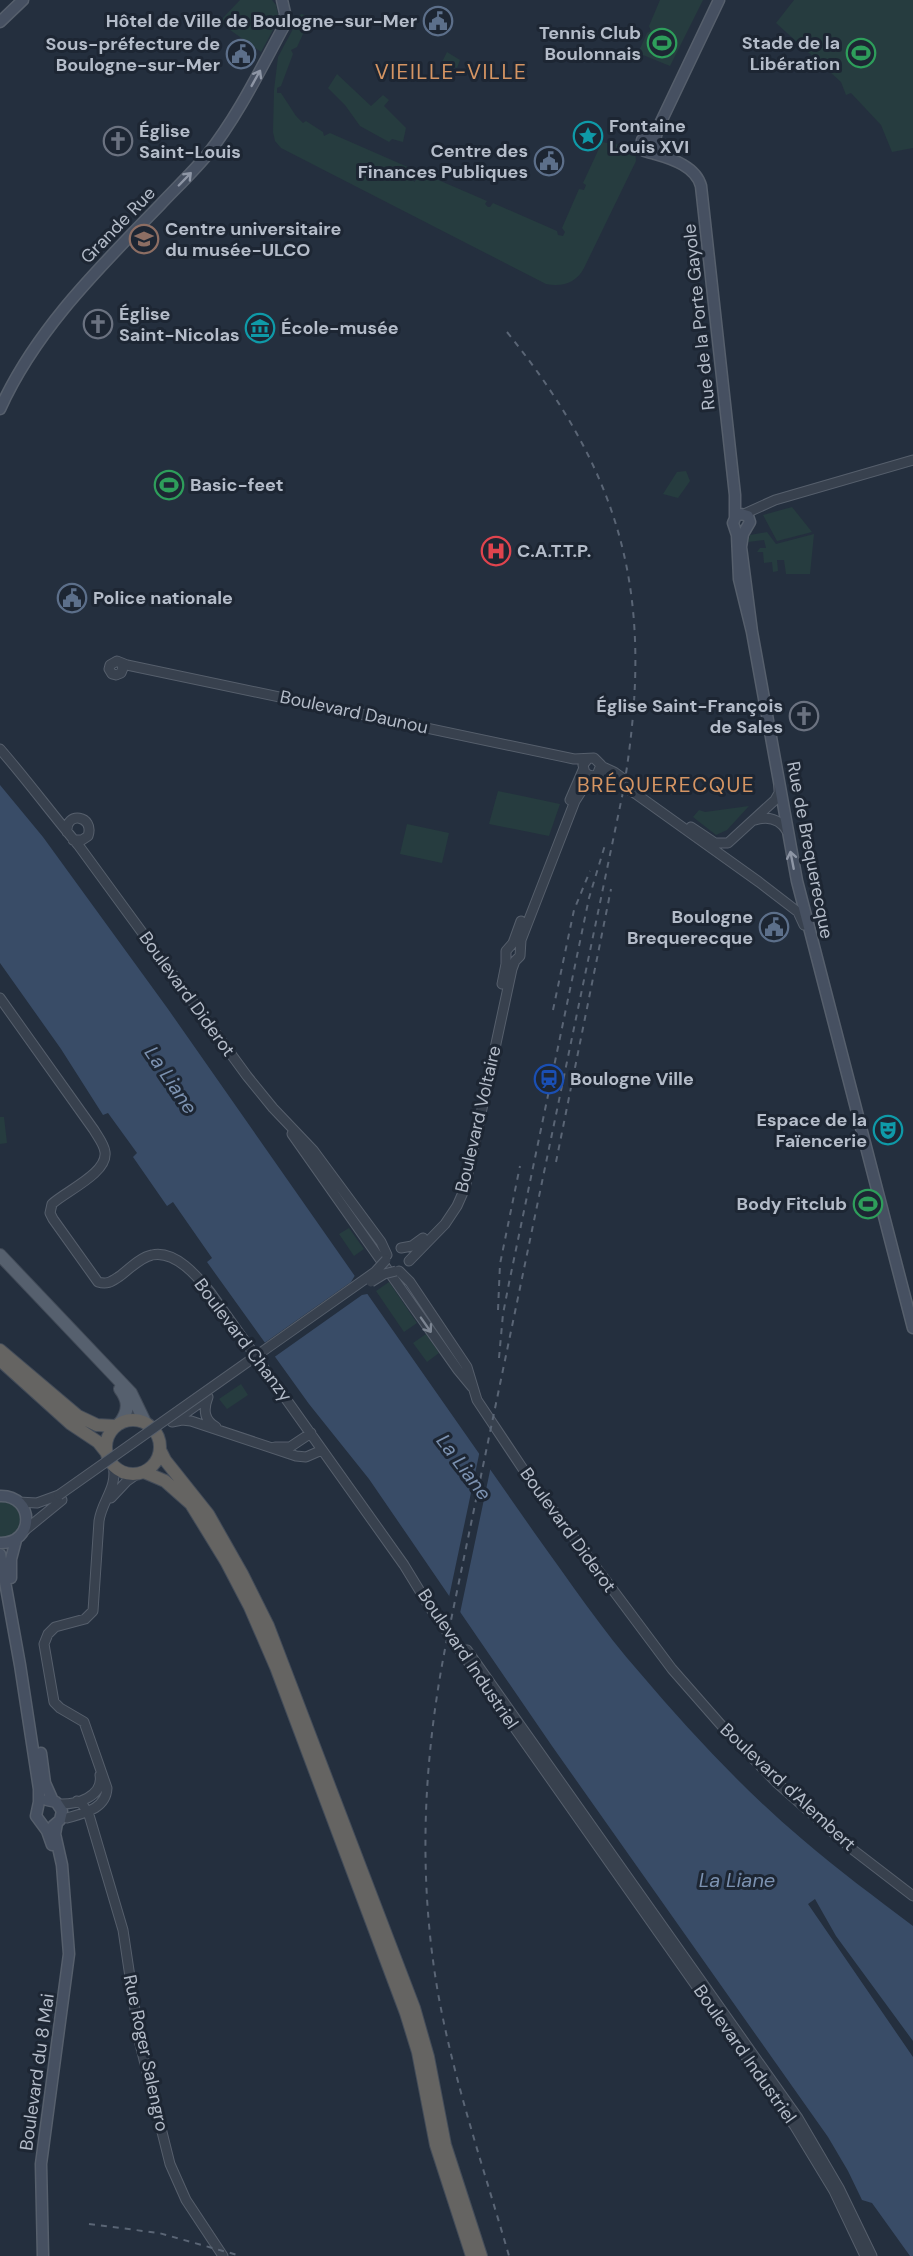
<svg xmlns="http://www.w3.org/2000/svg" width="913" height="2256" viewBox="0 0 913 2256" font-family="'DM Sans',sans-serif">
  <rect width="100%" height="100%" fill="#242f3e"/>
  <!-- green -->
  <path fill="#263c3f" d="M240,0H272L276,5L279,19L261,52L219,22Z
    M660,0H703L670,66L638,53L647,33L651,31L649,26Z
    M794,0H913V148L892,152L881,125L851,93L846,95L841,82L776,23Z
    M301,14L305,15L309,21L297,47L291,50L293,54L281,86L277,88V93H281L296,116L303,123L306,121L323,132L324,136L330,133L410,168L406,176L413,178L414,182L419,177L427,180L429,176L487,201L485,204L488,207H490L493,203L557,231L558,235L563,236L565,232L562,228L579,189L584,190L586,185L583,183L602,142L607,143L609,141L635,152L636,161L584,268C576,283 563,287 546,284L281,148L275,141L273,132L274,90L278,57Z
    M447,52L460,60L457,68L442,62Z
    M337,74L371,106L383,95L389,100L384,106L406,128L403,142L392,139L389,142L360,126L345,105L328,88Z
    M686,471L690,481L678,498L663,494L677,472Z
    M792,507L812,532L777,541L763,515Z
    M767,532L776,544L814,534L810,574H786L784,560H777L778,571L773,572L772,562L764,563L763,552H757L760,548H766L764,540L748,542L750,535Z
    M498,791L560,804L549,836L489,824Z
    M749,806L727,830L716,835L693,817L699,810L705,812Z
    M407,824L449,833L442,863L400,854Z
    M0,1117H4L7,1143L0,1144Z
    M349,1228L364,1249L354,1256L339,1234Z
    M389,1282L417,1323L404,1332L376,1291Z
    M426,1334L439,1353L427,1362L413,1343Z
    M241,1384L248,1395L227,1409L219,1399Z
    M0,1501L13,1504L21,1516L18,1530L13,1535L0,1538Z"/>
  <!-- water -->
  <path fill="#394c67" d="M0,785L43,837L168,1009L536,1535C570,1582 602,1630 640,1673C690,1732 743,1789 802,1839C838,1870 876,1898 913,1926V2041L836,1936L815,1899L808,1904L913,2057V2256H910L872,2203L862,2200L848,2171L828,2137L552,1746L369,1479L309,1404L207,1262L212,1258L173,1202L167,1206L133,1157L137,1153L108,1113L103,1115L61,1049L0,963Z"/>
  <!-- pier -->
  <path fill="#242f3e" d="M357,1272L372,1293L362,1295L273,1358L263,1344L351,1282Z
    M480,1450L491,1466L459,1618L448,1602Z"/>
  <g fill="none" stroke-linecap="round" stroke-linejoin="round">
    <!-- tertiary casing -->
    <g stroke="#565f6c" stroke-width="11">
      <path id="tertiary" d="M744,514L775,500L913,460
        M121,663L123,668L121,673L116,675L112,674L109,669L110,665L117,661L127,665L574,759L594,758L601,765L597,775L591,776L585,773L583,765L587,760
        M0,749C27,780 52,814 79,846L247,1076L273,1108L313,1150L381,1242L387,1255
        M601,766L614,772L636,788
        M598,775L610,778L636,794L759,882L798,912L804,925
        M570,800L583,770
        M755,820C768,816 780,819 787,831
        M691,827L715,843H728L775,800L779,793V786
        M67,832C65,811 95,815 88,836L82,840H73
        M502,984L506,964V951L513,943L521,921
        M0,998L94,1130C98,1137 104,1144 105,1152C108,1173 66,1191 52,1204L50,1213L53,1219L98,1282C108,1285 112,1281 120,1276C129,1269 141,1257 152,1255C175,1250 197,1276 210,1292L404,1565L429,1606L794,2125L834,2191L865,2256
        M292,1134L458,1370L472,1387
        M401,1248L412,1246L423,1238
        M409,1261L445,1224L457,1206L465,1188L512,969L515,961L520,956L521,940L575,801L591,776
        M399,1271L410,1282L467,1367L477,1400L527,1475L672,1669L729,1734L776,1782L852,1849L913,1896
        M208,1397C203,1410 204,1420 216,1427
        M177,1419L208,1397
        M172,1422L182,1420L191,1421L296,1456L306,1457L322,1450
        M275,1447H290L311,1433
        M111,1498L127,1481L137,1474
        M18,1502L37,1503L59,1495
        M24,1531L62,1500
        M467,1650L798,2118L839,2188L872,2256
        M77,1801L83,1805L89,1815L123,1930L140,2044L170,2164L186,2200L223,2256
        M58,1804C76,1805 104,1797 100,1775
        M67,1818C84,1813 106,1809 107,1788L84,1722L60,1708L54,1702L44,1644L48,1634L55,1627L85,1619L93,1611L99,1521C102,1500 118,1488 113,1465"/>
    </g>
    <!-- secondary casing -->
    <g stroke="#565f6c" stroke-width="13">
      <path id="secondary" d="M0,22L23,0
        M658,128L642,140L641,149C646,153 649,152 655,154C673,159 696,167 701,186L735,495V518
        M656,148L655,140L658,128L719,0
        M0,409C36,329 100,267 160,205C175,189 192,173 207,155C238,116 260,70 284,26L285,13L282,0
        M752,632L741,547L743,534L750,522L748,516L741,514L736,516L733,523L737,535L739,579L752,632L797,881L913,1328
        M0,1496C35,1495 35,1544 0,1543
        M0,1554L20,1665L39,1789V1802L36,1816L47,1831L52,1845
        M11,1578V1559L16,1540
        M41,1753L45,1783L53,1801
        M47,1800L56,1802L62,1811L60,1820L53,1826
        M43,2256L41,2164L69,1954L62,1865L55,1834L57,1823"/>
    </g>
    <!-- primary casing -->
    <g stroke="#414a57" stroke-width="14">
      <path id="primary" d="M0,1255L131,1393L145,1422
        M120,1389C129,1401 129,1410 120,1423"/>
    </g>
    <!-- trunk casing -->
    <g stroke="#434c59" stroke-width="14">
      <path id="trunk" d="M0,1350L78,1416L97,1425L115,1426
        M0,1360L71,1424L98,1442L106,1452
        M106 1447a27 27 0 1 1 54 0a27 27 0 1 1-54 0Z
        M160,1450L165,1460L208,1514L242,1574L268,1626L414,2008L428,2057L445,2145L481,2256
        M144,1472L165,1481L191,1504L226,1561L250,1607L276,1667L406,2013L418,2052L436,2145L472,2256"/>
    </g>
    <!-- tertiary -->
    <use href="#tertiary" stroke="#38414e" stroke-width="9"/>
    <!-- secondary -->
    <use href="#secondary" stroke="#465061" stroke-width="10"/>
    <!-- primary -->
    <use href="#primary" stroke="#56606e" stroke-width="12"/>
    <!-- trunk -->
    <use href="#trunk" stroke="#656462" stroke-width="12"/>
    <!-- rail -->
    <path stroke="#5a6575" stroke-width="2" stroke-dasharray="6 6" stroke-linecap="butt" d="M507,332C628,482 655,604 623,792L445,1649C423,1763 418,1878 438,1993C454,2082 484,2169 509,2256
      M553,1010L574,910L590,871
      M556,1162L611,889
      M498,1310L500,1264L520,1166
      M499,1358L503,1314L509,1283L589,898L605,845
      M89,2224L159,2233L241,2256"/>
    <!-- tertiary-bridge casing -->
    <g stroke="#565f6c" stroke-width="11" stroke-linecap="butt">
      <path id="tertiary-bridge" d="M371,1282L384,1274L396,1271
        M59,1495L375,1272L386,1260"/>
    </g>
    <!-- tertiary-bridge -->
    <use href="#tertiary-bridge" stroke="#38414e" stroke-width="9"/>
  </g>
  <!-- one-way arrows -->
  <defs><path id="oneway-shaft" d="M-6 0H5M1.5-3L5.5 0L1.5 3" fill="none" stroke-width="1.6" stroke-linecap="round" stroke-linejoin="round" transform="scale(1.5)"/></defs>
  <g stroke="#8e96a5">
    <use href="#oneway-shaft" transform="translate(256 78) rotate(-61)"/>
    <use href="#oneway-shaft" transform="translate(185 179) rotate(-46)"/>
    <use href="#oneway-shaft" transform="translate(792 860) rotate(-101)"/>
  </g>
  <use stroke="#7c8592" href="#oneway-shaft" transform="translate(426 1325) rotate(55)"/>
  <!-- icons -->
  <defs>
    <g id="civic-ring" transform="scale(1.5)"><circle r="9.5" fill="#1d2633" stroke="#5c6f8a" stroke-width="1.5"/><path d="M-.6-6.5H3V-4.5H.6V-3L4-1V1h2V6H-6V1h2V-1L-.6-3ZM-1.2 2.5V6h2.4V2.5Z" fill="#5c6f8a"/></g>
    <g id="stadium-ring" transform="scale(1.5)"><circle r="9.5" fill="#1d2633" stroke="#2e9e5b" stroke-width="1.5"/><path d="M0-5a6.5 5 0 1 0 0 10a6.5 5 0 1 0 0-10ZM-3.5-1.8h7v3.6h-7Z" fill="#2e9e5b"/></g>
    <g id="sight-ring" transform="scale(1.5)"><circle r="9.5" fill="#1d2633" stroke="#0f9aa8" stroke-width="1.5"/><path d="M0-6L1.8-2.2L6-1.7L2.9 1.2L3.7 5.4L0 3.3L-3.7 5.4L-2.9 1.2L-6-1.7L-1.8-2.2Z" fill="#0f9aa8"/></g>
    <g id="church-ring" transform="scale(1.5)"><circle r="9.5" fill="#1d2633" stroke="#6b7280" stroke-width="1.5"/><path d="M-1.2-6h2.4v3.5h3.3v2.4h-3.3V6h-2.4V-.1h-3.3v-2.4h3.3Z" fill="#6b7280"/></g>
    <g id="university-ring" transform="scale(1.5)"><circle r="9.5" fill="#1d2633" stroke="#8d6e63" stroke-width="1.5"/><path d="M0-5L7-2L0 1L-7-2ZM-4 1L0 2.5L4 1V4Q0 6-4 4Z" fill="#8d6e63"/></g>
    <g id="museum-ring" transform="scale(1.5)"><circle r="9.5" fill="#1d2633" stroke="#0f9aa8" stroke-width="1.5"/><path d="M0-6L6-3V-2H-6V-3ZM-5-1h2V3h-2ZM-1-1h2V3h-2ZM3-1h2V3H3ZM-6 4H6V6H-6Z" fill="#0f9aa8"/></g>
    <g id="hospital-ring" transform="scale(1.5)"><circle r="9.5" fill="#1d2633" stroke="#e0444e" stroke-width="1.5"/><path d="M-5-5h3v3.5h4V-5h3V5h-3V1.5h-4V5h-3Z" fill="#e0444e"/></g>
    <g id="station-ring" transform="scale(1.5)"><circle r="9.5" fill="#1d2633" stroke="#1a4fb4" stroke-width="1.5"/><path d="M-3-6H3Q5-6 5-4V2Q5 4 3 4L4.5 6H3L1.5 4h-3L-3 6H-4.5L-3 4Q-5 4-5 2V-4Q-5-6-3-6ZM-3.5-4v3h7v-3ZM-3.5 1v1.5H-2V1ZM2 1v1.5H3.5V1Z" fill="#1a4fb4"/></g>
    <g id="theatre-ring" transform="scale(1.5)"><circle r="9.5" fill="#1d2633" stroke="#0f9aa8" stroke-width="1.5"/><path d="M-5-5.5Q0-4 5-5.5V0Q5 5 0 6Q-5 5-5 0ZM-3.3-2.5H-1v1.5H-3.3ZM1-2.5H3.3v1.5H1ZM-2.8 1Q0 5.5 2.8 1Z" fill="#0f9aa8"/></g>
  </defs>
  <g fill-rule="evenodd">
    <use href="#civic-ring" x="438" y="21"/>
    <use href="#stadium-ring" x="662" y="43"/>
    <use href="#stadium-ring" x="861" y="53"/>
    <use href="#civic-ring" x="241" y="54"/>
    <use href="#sight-ring" x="588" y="136"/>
    <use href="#church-ring" x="118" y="141"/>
    <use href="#civic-ring" x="549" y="161"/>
    <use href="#university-ring" x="144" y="239"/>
    <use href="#church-ring" x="98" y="324"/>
    <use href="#museum-ring" x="260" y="328"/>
    <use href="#stadium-ring" x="169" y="485"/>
    <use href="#hospital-ring" x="496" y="551"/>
    <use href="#civic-ring" x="72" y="598"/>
    <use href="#church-ring" x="804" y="716"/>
    <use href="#civic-ring" x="774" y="927"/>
    <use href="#station-ring" x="549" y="1079"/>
    <use href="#theatre-ring" x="888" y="1130"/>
    <use href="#stadium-ring" x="868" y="1204"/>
  </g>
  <g text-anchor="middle" stroke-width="6" stroke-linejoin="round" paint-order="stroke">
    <!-- poi labels -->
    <g font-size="18" font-weight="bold" fill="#b4bcc9" stroke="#1d2633" text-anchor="end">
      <text x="417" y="27">Hôtel de Ville de Boulogne-sur-Mer</text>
      <text x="641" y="39">Tennis Club<tspan x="641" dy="21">Boulonnais</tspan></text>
      <text x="840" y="49">Stade de la<tspan x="840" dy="21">Libération</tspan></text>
      <text x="220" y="50">Sous-préfecture de<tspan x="220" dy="21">Boulogne-sur-Mer</tspan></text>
      <text x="609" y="132" text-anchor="start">Fontaine<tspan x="609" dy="21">Louis XVI</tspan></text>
      <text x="139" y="137" text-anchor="start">Église<tspan x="139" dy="21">Saint-Louis</tspan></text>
      <text x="528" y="157">Centre des<tspan x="528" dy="21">Finances Publiques</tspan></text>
      <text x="165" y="235" text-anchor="start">Centre universitaire<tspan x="165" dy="21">du musée-ULCO</tspan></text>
      <text x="119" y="320" text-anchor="start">Église<tspan x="119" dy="21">Saint-Nicolas</tspan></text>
      <text x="281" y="334" text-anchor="start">École-musée</text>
      <text x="190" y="491" text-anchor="start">Basic-feet</text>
      <text x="517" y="557" text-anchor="start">C.A.T.T.P.</text>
      <text x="93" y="604" text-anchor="start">Police nationale</text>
      <text x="783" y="712">Église Saint-François<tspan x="783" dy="21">de Sales</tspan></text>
      <text x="753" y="923">Boulogne<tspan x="753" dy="21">Brequerecque</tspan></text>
      <text x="570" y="1085" text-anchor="start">Boulogne Ville</text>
      <text x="867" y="1126">Espace de la<tspan x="867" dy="21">Faïencerie</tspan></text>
      <text x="847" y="1210">Body Fitclub</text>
    </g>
    <!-- street labels -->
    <g font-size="18" fill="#b4bcc9" stroke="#1d2633">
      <text transform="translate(118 225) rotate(-46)" y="6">Grande Rue</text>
      <text transform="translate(699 317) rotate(-96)" y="6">Rue de la Porte Gayole</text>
      <text transform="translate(354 712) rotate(12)" y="6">Boulevard Daunou</text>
      <text transform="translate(810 850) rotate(79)" y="6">Rue de Brequerecque</text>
      <text transform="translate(187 994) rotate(54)" y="6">Boulevard Diderot</text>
      <text transform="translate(478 1119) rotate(-77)" y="6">Boulevard Voltaire</text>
      <text transform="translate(243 1340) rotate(53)" y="6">Boulevard Chanzy</text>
      <text transform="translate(568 1530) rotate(54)" y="6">Boulevard Diderot</text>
      <text transform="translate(468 1659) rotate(56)" y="6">Boulevard Industriel</text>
      <text transform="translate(788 1787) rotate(43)" y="6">Boulevard d'Alembert</text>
      <text transform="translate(146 2053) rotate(78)" y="6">Rue Roger Salengro</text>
      <text transform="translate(745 2054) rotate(55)" y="6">Boulevard Industriel</text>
      <text transform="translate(37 2072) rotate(-82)" y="6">Boulevard du 8 Mai</text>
    </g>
    <!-- water labels -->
    <g font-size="20" font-style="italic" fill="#7c92b1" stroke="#1d2633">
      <text transform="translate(171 1080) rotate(56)" y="7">La Liane</text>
      <text transform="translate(464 1467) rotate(53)" y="7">La Liane</text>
      <text x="737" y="1887">La Liane</text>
    </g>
    <!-- quarter labels -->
    <g font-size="21" letter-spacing="1.5" fill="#d59563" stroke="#1d2633">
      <text x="451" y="79">VIEILLE-VILLE</text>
      <text x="666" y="792">BRÉQUERECQUE</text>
    </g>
  </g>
</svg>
